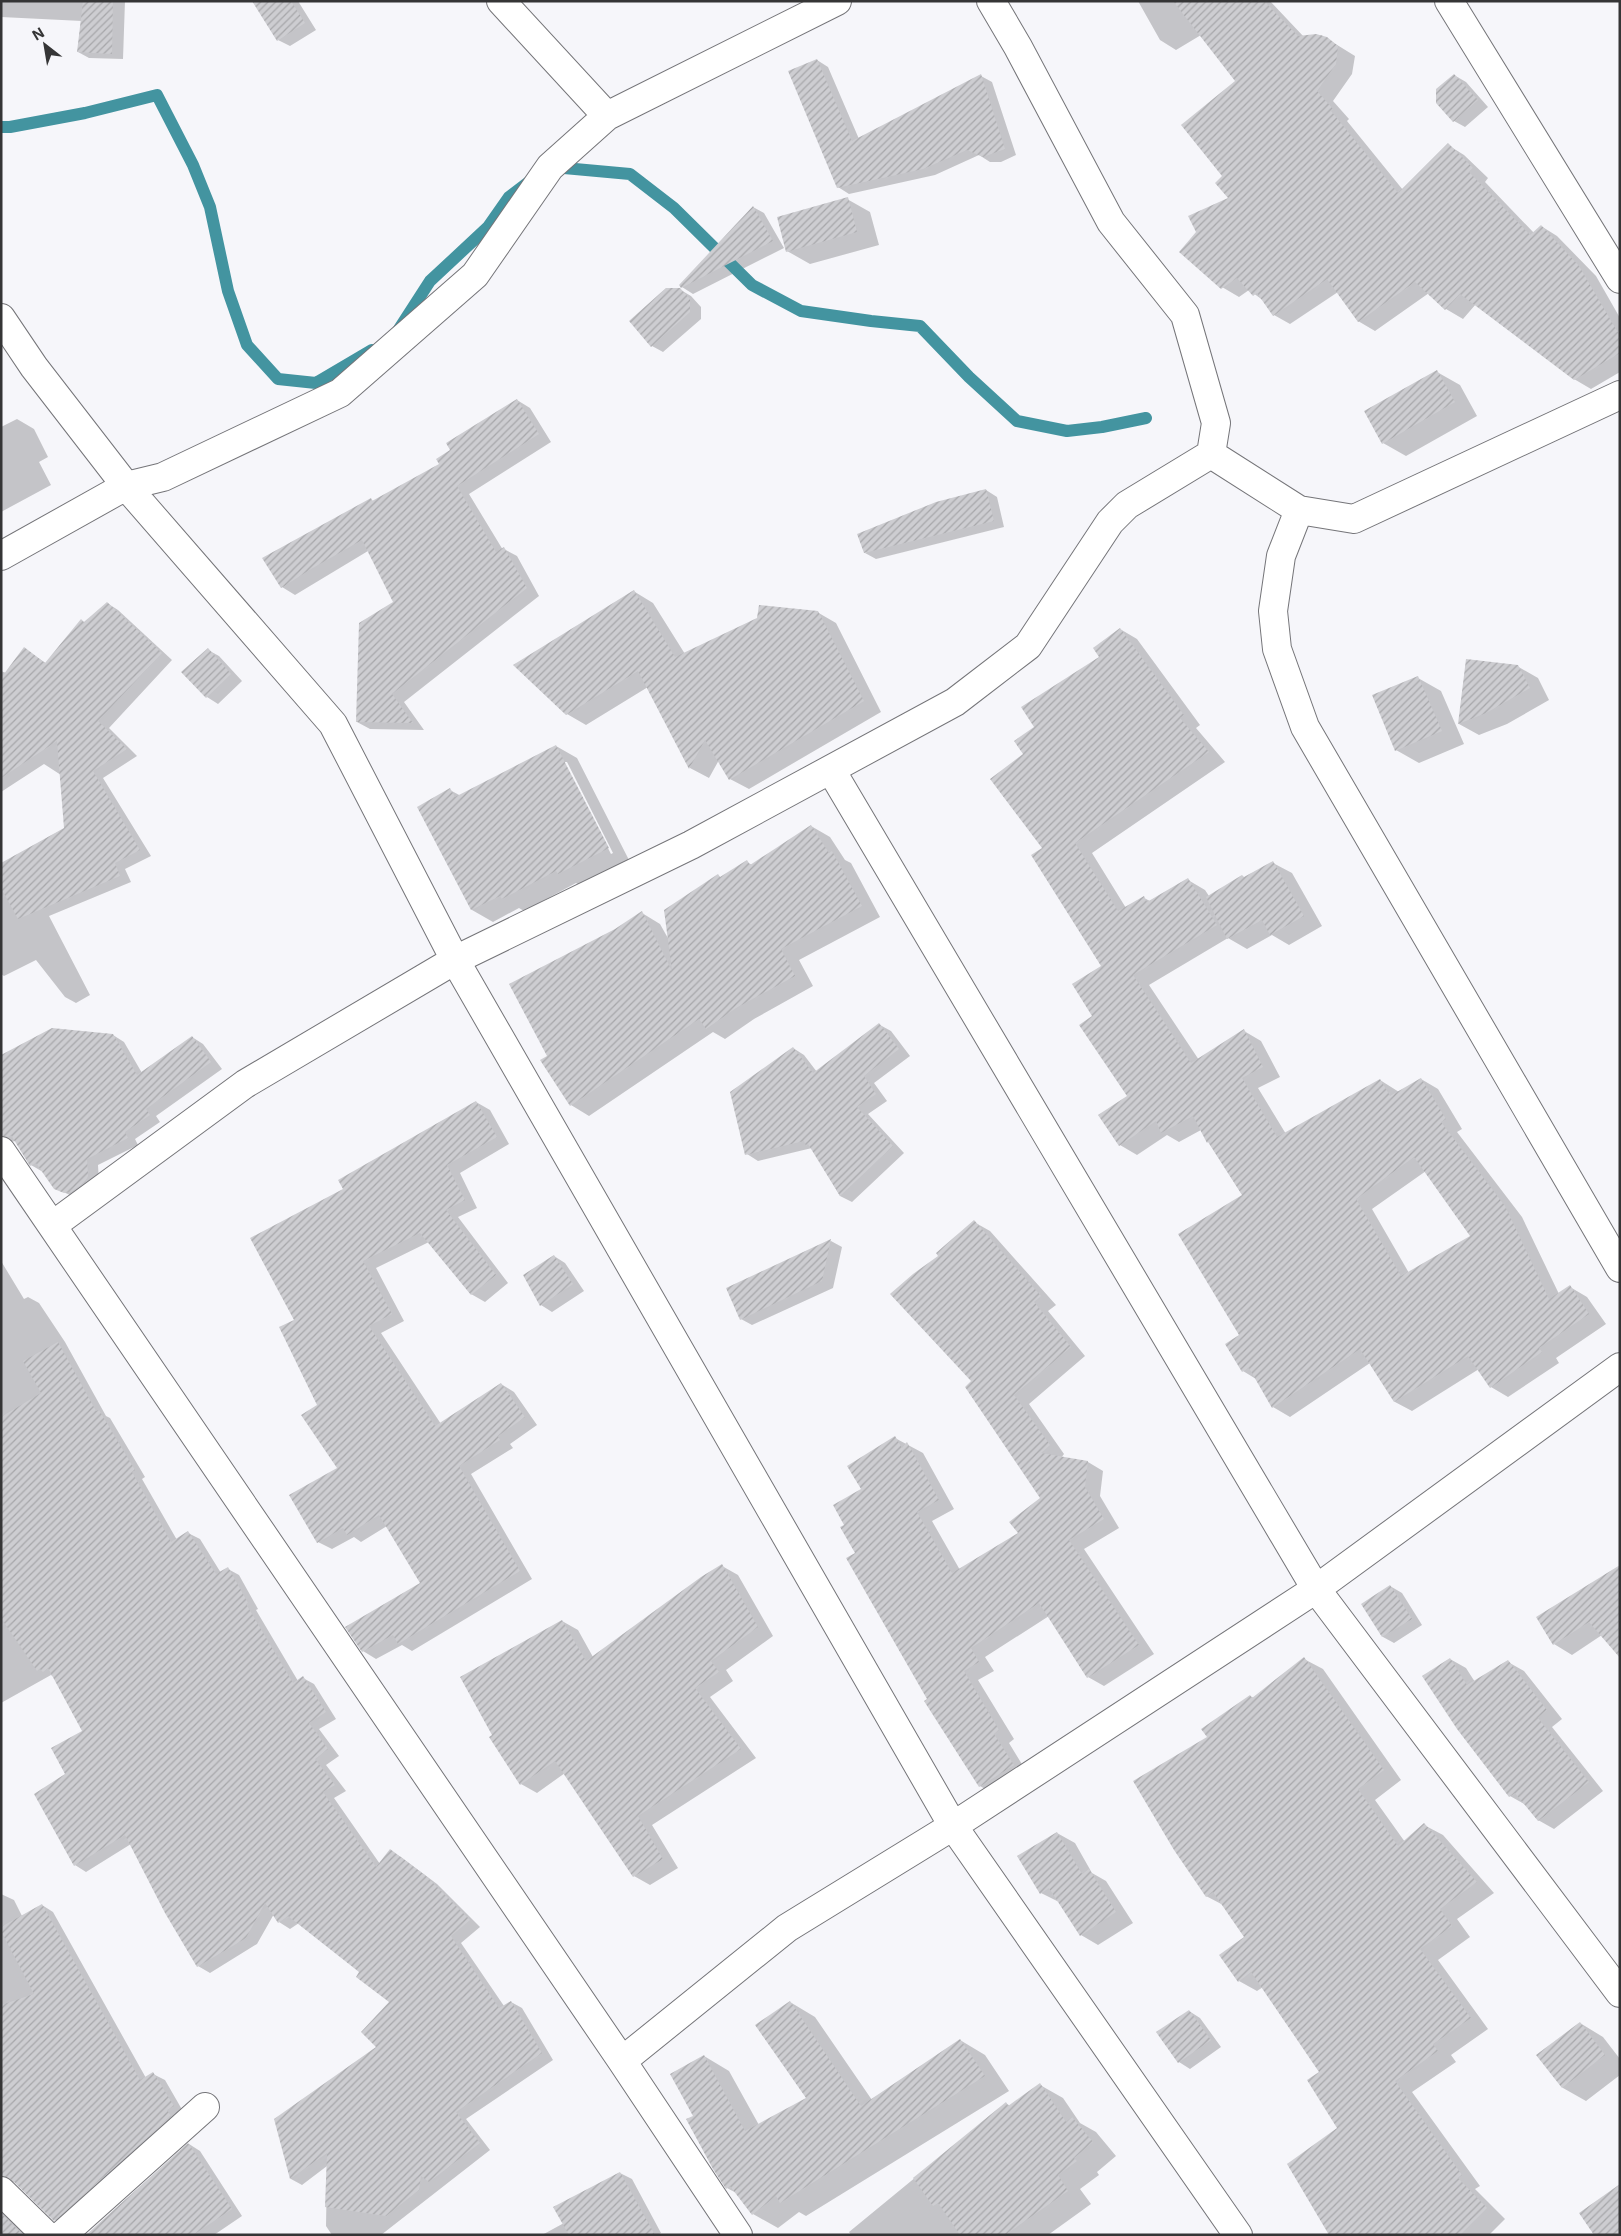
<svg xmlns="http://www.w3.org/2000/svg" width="1621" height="2236" viewBox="0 0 1621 2236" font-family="Inter,sans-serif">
  <defs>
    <pattern id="building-hatch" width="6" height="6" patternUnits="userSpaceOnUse" patternTransform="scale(1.25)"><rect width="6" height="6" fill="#cdcdd1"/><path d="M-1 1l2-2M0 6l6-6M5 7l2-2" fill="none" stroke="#a7a7aa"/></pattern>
  </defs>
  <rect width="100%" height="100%" fill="#f6f6fa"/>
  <!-- shadow -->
  <path fill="#0003" fill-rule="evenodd" d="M1,1H125L123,59L89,58L78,52L82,21L1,17Z
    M253,1H298L316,30L290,46L278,40Z
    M1138,1H1270L1304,37L1321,35L1355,56L1352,74L1333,101L1349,119L1347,121L1403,190L1448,145L1464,155L1488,178L1485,182L1534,233L1541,226L1557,236L1596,276L1620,318V372L1591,389L1574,379L1476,304L1463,319L1446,309L1429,293L1375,331L1358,321L1338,292L1290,324L1274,315L1264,301L1249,290L1239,297L1222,287L1230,198L1224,176L1237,82L1201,35L1176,50L1160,40Z
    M817,60L828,67L859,139L981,76L992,82L1016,155L1001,162H990L979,155L935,175L849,194L838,187Z
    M1454,75L1466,82L1488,107L1465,127L1454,121Z
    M847,199L870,212L879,245L810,264L787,251Z
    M753,207L764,213L784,248L693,294L682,287Z
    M679,289L691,296L701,307V319L663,352L652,346Z
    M1437,372L1460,385L1477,416L1406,456L1383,443Z
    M517,400L530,408L551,442L469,494L503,550L504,549L517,556L539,596L404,702L424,730L370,729L357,722L395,603L368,551L295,595L282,587L371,499L374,502L441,464Z
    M17,419L34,429L48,457L39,462L51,485L1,512V427Z
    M986,490L997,497L1004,527L876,559L865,553Z
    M635,592L653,603L685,654L817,612L836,623L881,712L749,789L730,779L719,760L709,778L690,768L648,687L586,725L567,714Z
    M107,603L118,610L172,660L109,728L137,756L103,778L151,856L125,869L131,882L49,916L90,995L76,1003L65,997L36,960L4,976L1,974V864L65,828L61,775L44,764L1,792V671L6,673L25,649L47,664L85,623Z
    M1120,629L1137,639L1200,725L1196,728L1225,762L1092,853L1126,908L1144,898L1150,901L1188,880L1205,890L1209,896L1273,863L1292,873L1322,926L1289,945L1272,935L1247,949L1228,938L1149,985L1199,1060L1244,1031L1261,1041L1280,1077L1258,1088L1286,1134L1380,1080L1399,1092L1421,1079L1438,1089L1462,1129L1457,1132L1522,1217L1559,1294L1570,1287L1587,1297L1606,1324L1556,1358L1559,1363L1508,1397L1491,1387L1479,1369L1412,1411L1395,1402L1370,1363L1290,1417L1273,1407L1256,1379L1243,1371L1241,1336L1243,1196L1201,1130L1179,1142L1167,1135L1137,1155L1120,1145L1129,1096L1094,1016L1103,967L1043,849L1025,754L1036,727L1101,657ZM1426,1171L1472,1236L1409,1273L1372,1209Z
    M208,650L219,656L242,681L218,704L207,697L183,673Z
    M1467,660L1517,666L1538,678L1549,700L1507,724L1479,735L1459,724Z
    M1418,678L1441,691L1464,744L1419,763L1396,750Z
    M556,746L577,758L629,860L579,885L576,883L524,911L519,908L493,922L472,910L450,790L461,796ZM564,762H567L613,853L611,854Z
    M811,826L830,837L845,860L851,863L880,917L799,960L813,986L754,1019L725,1039L713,1032L589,1116L571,1105L549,1057L615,931L642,913L660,924L669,940L718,876L722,878L747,862L752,865Z
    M880,1025L891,1031L910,1056L874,1083L887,1101L868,1114L904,1153L852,1202L840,1196L812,1148L758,1161L747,1154L793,1048L804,1055L817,1072Z
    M113,1035L124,1042L142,1073L192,1037L203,1044L222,1069L156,1116L160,1122L135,1139L138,1145L98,1165L99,1182L76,1198L55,1188L43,1172L31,1165L17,1141L9,1142L1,1138V1056Z
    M476,1102L490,1110L509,1144L460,1173L477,1208L458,1217L508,1283L485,1302L471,1294L429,1242L376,1268L404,1321L381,1333L441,1424L501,1384L514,1392L537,1425L510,1444L513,1448L471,1474L532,1579L412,1651L402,1645L376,1659L363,1651L421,1583L387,1526L361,1542L354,1537L332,1549L318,1542L338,1469L296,1320L345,1190Z
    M974,1222L990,1231L1056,1305L1048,1311L1085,1356L1029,1404L1064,1454L1061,1458L1088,1462L1103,1471L1100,1496L1119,1528L1084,1549L1154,1654L1104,1686L1088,1677L1049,1616L985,1657L994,1671L978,1680L1014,1739L1009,1743L1028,1774L995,1795L980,1786L929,1699L856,1553L846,1525L863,1489L895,1438L923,1453L954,1509L932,1521L960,1570L1020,1533L1042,1498L973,1381L940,1257Z
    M831,1241L842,1247L833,1288L752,1325L741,1319L727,1289Z
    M554,1256L565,1263L584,1291L552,1312L541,1305L524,1276Z
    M1,1261L24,1299L28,1297L39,1303L65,1342L106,1416L110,1418L145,1477L142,1479L177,1540L188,1533L200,1539L221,1573L228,1569L239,1575L258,1609L256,1610L298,1681L303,1678L314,1684L336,1719L319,1729L339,1756L326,1765L346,1791L334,1798L380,1864L390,1851L401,1857L437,1884L480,1927L461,1943L504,2006L511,2002L522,2008L553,2060L466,2119L490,2150L381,2235H332L326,2226L327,2166L302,2185L291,2179L276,2119L378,2047L391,2002L361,1971L299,1923L290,1929L279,1922L274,1914L257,1944L210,1973L198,1966L131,1844L86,1872L75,1865L67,1775L84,1732L55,1678L51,1675L1,1703Z
    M722,1566L738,1575L773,1636L726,1670L733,1681L710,1697L756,1758L652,1825L678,1868L650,1885L634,1876L565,1773L537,1793L521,1784L494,1735L562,1621L578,1630L593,1657Z
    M1620,1566L1602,1635L1572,1655L1554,1644Z
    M1390,1586L1402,1593L1422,1625L1394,1643L1383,1637L1363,1604Z
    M1304,1659L1323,1669L1401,1780L1375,1800L1405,1842L1424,1825L1443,1835L1494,1893L1457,1919L1470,1937L1438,1960L1488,2029L1451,2055L1456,2062L1412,2092L1480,2186L1475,2189L1505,2219L1489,2235H1331L1339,2128L1321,2072L1263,1987L1257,1991L1239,1981L1246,1937L1225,1906L1206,1896L1209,1737L1250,1696L1254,1698Z
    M1450,1659L1466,1668L1475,1682L1508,1662L1524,1671L1562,1719L1552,1727L1603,1791L1554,1829L1538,1820L1526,1805L1510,1796Z
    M1057,1833L1075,1843L1092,1873L1106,1881L1133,1923L1098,1945L1081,1935L1059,1902L1041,1893Z
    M1,1894L14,1900L22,1916L42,1905L53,1912L146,2078L153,2074L165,2080L184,2113L66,2227L55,2220L16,2182H9L1,2186Z
    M790,2002L815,2017L872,2100L960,2040L985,2055L1009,2091L806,2216L799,2212L778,2228L753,2214L738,2194L727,2188L694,2117L704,2056L729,2071L759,2125L808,2098Z
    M1189,2011L1200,2018L1221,2047L1190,2069L1179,2062Z
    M1580,2023L1603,2037L1620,2059V2075L1586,2101L1563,2088L1538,2055Z
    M1040,2085L1063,2098L1080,2123L1096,2132L1116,2156L1097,2172L1099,2175L1080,2189L1091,2204L1048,2235H851L849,2232L1006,2103L1010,2106Z
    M189,2144L200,2151L242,2216L214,2235H88Z
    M620,2173L632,2179L661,2233L658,2235H542L564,2223Z
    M1,2210L27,2235H1Z"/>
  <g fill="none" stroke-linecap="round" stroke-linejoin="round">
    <!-- stream -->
    <path stroke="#4394a0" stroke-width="12" d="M1,127H10L85,113L157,95L193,165L210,207L228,291L247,345L278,379L316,383L372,350
      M553,167L630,174L674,208L752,285L801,311L871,321L920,326L969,377L1017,421L1067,431L1102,427L1146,418
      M399,329L430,281L488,227L509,197L530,181"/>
  </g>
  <!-- building -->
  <path fill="url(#building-hatch)" fill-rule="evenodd" d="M83,1H113L112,54L77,52Z
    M252,1H291L305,23L277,41Z
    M1173,1H1264L1298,36L1316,34L1327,37L1338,46L1336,64L1317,91L1333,109L1331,111L1398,193L1448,143L1473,168L1469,172L1530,235L1541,225L1579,266L1620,336V353L1574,380L1460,294L1445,310L1415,282L1358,322L1327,279L1273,316L1257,293L1253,296L1237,278L1221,289L1179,252L1196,232L1188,216L1228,198L1215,183L1222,176L1181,125L1235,81Z
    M817,59L852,141L981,74L1005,149L983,157L967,150L923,169L837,188L788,71Z
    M1454,74L1478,100L1453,122L1436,103V89Z
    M848,197L857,232L786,252L777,217Z
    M753,206L773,241L681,288L679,285Z
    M666,288H680L690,299V312L651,347L629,321Z
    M1437,370L1455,402L1382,444L1364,411Z
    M517,399L539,434L457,486L496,552L504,547L527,588L392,694L413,723L356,722L359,623L393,602L362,540L311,569L281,588L262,558L371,498L372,501L439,464L436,459L450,450L446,443Z
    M986,489L994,521L864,553L857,534L936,502Z
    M634,590L675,657L757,618L759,605L818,611L864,701L729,780L705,740L689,769L638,671L566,715L513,665Z
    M107,602L162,653L98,721L127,749L93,771L140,850L115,863L120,876L18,919L1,888V863L64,828L57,741L1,778V678L24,647L45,663L81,619L84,622Z
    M1120,628L1184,715L1180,718L1209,752L1075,843L1118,911L1144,896L1147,902L1188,878L1217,925L1133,975L1191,1063L1244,1029L1263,1067L1242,1078L1277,1137L1380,1079L1390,1096L1421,1078L1446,1119L1441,1122L1505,1206L1549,1299L1570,1285L1589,1314L1539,1348L1542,1352L1490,1388L1468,1356L1394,1402L1360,1349L1272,1408L1249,1368L1242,1372L1225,1344L1239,1335L1178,1234L1242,1195L1208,1142L1207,1143L1193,1116L1161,1133L1156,1121L1119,1146L1098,1115L1127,1096L1079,1025L1092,1016L1072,984L1101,966L1031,855L1042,848L990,779L1023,754L1014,741L1034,727L1021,707L1099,657L1093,648ZM1414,1157L1470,1236L1401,1276L1356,1199Z
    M208,648L231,674L206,698L181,672Z
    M1466,659L1518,665L1530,688L1486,713L1458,724Z
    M1418,676L1442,731L1395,751L1372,695Z
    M556,745L609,848L558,874L556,871L502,899L500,896L471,910L417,807L450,788L455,797Z
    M811,825L829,853L832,851L862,906L781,949L795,976L736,1008L706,1029L699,1019L570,1106L540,1060L547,1056L509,984L615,929L642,911L672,971L664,910L718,874L720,877L747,860L750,865Z
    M1273,861L1304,916L1270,935L1262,920L1227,939L1206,897L1242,875L1244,877Z
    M879,1023L899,1049L864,1076L876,1094L857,1107L893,1146L840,1196L808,1144L806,1146L804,1141L745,1155L730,1092L793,1047L813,1073Z
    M52,1028L113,1034L137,1075L192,1036L211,1062L146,1109L150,1115L125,1132L128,1138L87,1159L88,1176L85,1182L71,1192L64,1193L54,1189L36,1163L30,1166L11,1135L8,1137L1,1136V1055Z
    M476,1101L497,1137L447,1165L465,1200L446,1210L496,1275L471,1295L420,1233L363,1261L392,1314L369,1326L435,1426L501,1383L525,1417L498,1436L500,1440L459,1466L520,1571L398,1644L393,1635L362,1652L345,1627L420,1583L379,1515L347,1535L343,1528L317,1543L289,1495L337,1468L301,1415L317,1405L279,1327L294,1320L250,1238L343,1189L338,1180Z
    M974,1220L1041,1296L1034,1302L1071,1347L1014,1395L1050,1445L1041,1453L1088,1461L1085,1487L1104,1519L1069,1540L1139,1645L1087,1678L1039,1603L971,1648L979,1662L964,1671L999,1730L994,1734L1014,1765L979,1787L924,1701L927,1699L846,1558L855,1553L840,1527L844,1525L833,1505L861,1489L847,1466L895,1436L902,1448L907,1442L939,1500L917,1512L952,1573L1018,1533L1009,1522L1040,1498L965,1387L971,1381L890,1294L913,1274L938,1256L936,1253Z
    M831,1239L822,1281L740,1320L726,1288Z
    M554,1255L573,1284L540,1306L523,1275Z
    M58,1342L96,1411L99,1410L135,1470L132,1472L171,1542L188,1531L216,1574L228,1567L248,1603L246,1604L293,1683L303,1676L326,1712L309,1723L328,1749L315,1759L335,1785L323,1792L376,1867L390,1849L426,1876L470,1920L451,1936L499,2008L511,2001L542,2053L456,2112L480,2143L429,2182L421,2176L419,2190L386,2216L325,2207L327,2153L290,2179L274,2119L376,2047L361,2032L389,2002L356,1977L359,1972L288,1916L278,1923L265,1903L246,1938L197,1967L165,1913L125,1835L74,1866L34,1794L65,1774L51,1748L82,1731L48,1668L43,1672L40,1669L37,1671L1,1618V1417L41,1393L23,1361Z
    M722,1564L758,1627L711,1661L719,1672L695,1688L741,1749L638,1816L663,1859L633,1877L555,1761L520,1785L489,1737L492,1735L460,1677L562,1620L586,1661L701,1577Z
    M1620,1565V1658L1589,1622L1553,1645L1536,1617Z
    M1390,1585L1412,1619L1382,1637L1361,1604Z
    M1304,1657L1384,1770L1358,1789L1398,1846L1424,1823L1477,1882L1440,1909L1452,1926L1420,1949L1471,2018L1433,2044L1438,2051L1395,2081L1462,2175L1458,2178L1487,2208L1460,2235H1329L1287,2164L1337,2128L1307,2080L1319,2072L1251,1972L1238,1982L1219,1955L1244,1937L1213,1892L1206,1897L1174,1850L1133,1781L1207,1737L1201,1729L1250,1695L1252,1698Z
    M1450,1658L1467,1685L1508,1660L1547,1710L1538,1718L1589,1782L1538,1821L1515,1793L1509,1797L1457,1729L1422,1676Z
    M1057,1832L1082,1874L1089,1869L1116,1912L1080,1936L1049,1888L1040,1894L1017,1856Z
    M42,1904L140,2080L153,2072L174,2106L167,2110L171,2116L54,2221L12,2180L1,2176V2005L34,1994L1,1931V1927Z
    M790,2001L861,2106L960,2039L985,2076L780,2203L776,2196L752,2215L730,2186L726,2189L713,2169L686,2119L693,2116L670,2074L704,2055L745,2131L806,2098L755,2025Z
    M1189,2010L1211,2040L1178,2063L1156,2032Z
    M1580,2022L1605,2055L1562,2088L1536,2055Z
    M1040,2083L1066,2122L1072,2117L1093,2142L1074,2158L1077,2161L1058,2175L1068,2191L1005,2235H960L938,2203L933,2206L913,2178L1006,2102L1008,2106Z
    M188,2143L232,2209L193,2235H86Z
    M620,2172L655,2235H569L553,2207Z
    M1620,2184V2235H1594L1579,2213Z
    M1,2213L23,2235H1Z"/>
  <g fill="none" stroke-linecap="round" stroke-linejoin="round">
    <!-- street casing -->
    <g stroke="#757579" stroke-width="30">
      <path id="street" d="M501,1L607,116
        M1449,1L1620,279
        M1,318L34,367L126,486L333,724L455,960L953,1826L1238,2235
        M1211,454L1299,510L1354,519L1620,395
        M1299,510L1281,556L1273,611L1277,649L1305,727L1620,1268
        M1,556L126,486L163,477L340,393L475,275L550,167L607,116L837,1
        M831,770L1316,1589L1620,1993
        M1,1151L622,2061L738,2235
        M53,1225L245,1084L455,960L691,845L955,702L1028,646L1110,522L1127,505L1211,454L1216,423L1185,315L1111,222L1018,47L991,1
        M622,2061L787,1928L953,1826L1316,1589L1620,1367
        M1,2191L46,2235
        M62,2235L205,2107"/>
    </g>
    <!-- street -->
    <use href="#street" stroke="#fff" stroke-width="28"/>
  </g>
  <!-- border -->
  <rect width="1621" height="2236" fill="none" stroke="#353536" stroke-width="5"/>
  <!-- north arrow -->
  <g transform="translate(45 45) rotate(329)" stroke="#f6f6fa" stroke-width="4" paint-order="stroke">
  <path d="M0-4L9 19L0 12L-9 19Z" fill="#353536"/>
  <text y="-8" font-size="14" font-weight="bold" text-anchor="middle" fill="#353536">N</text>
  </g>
</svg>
